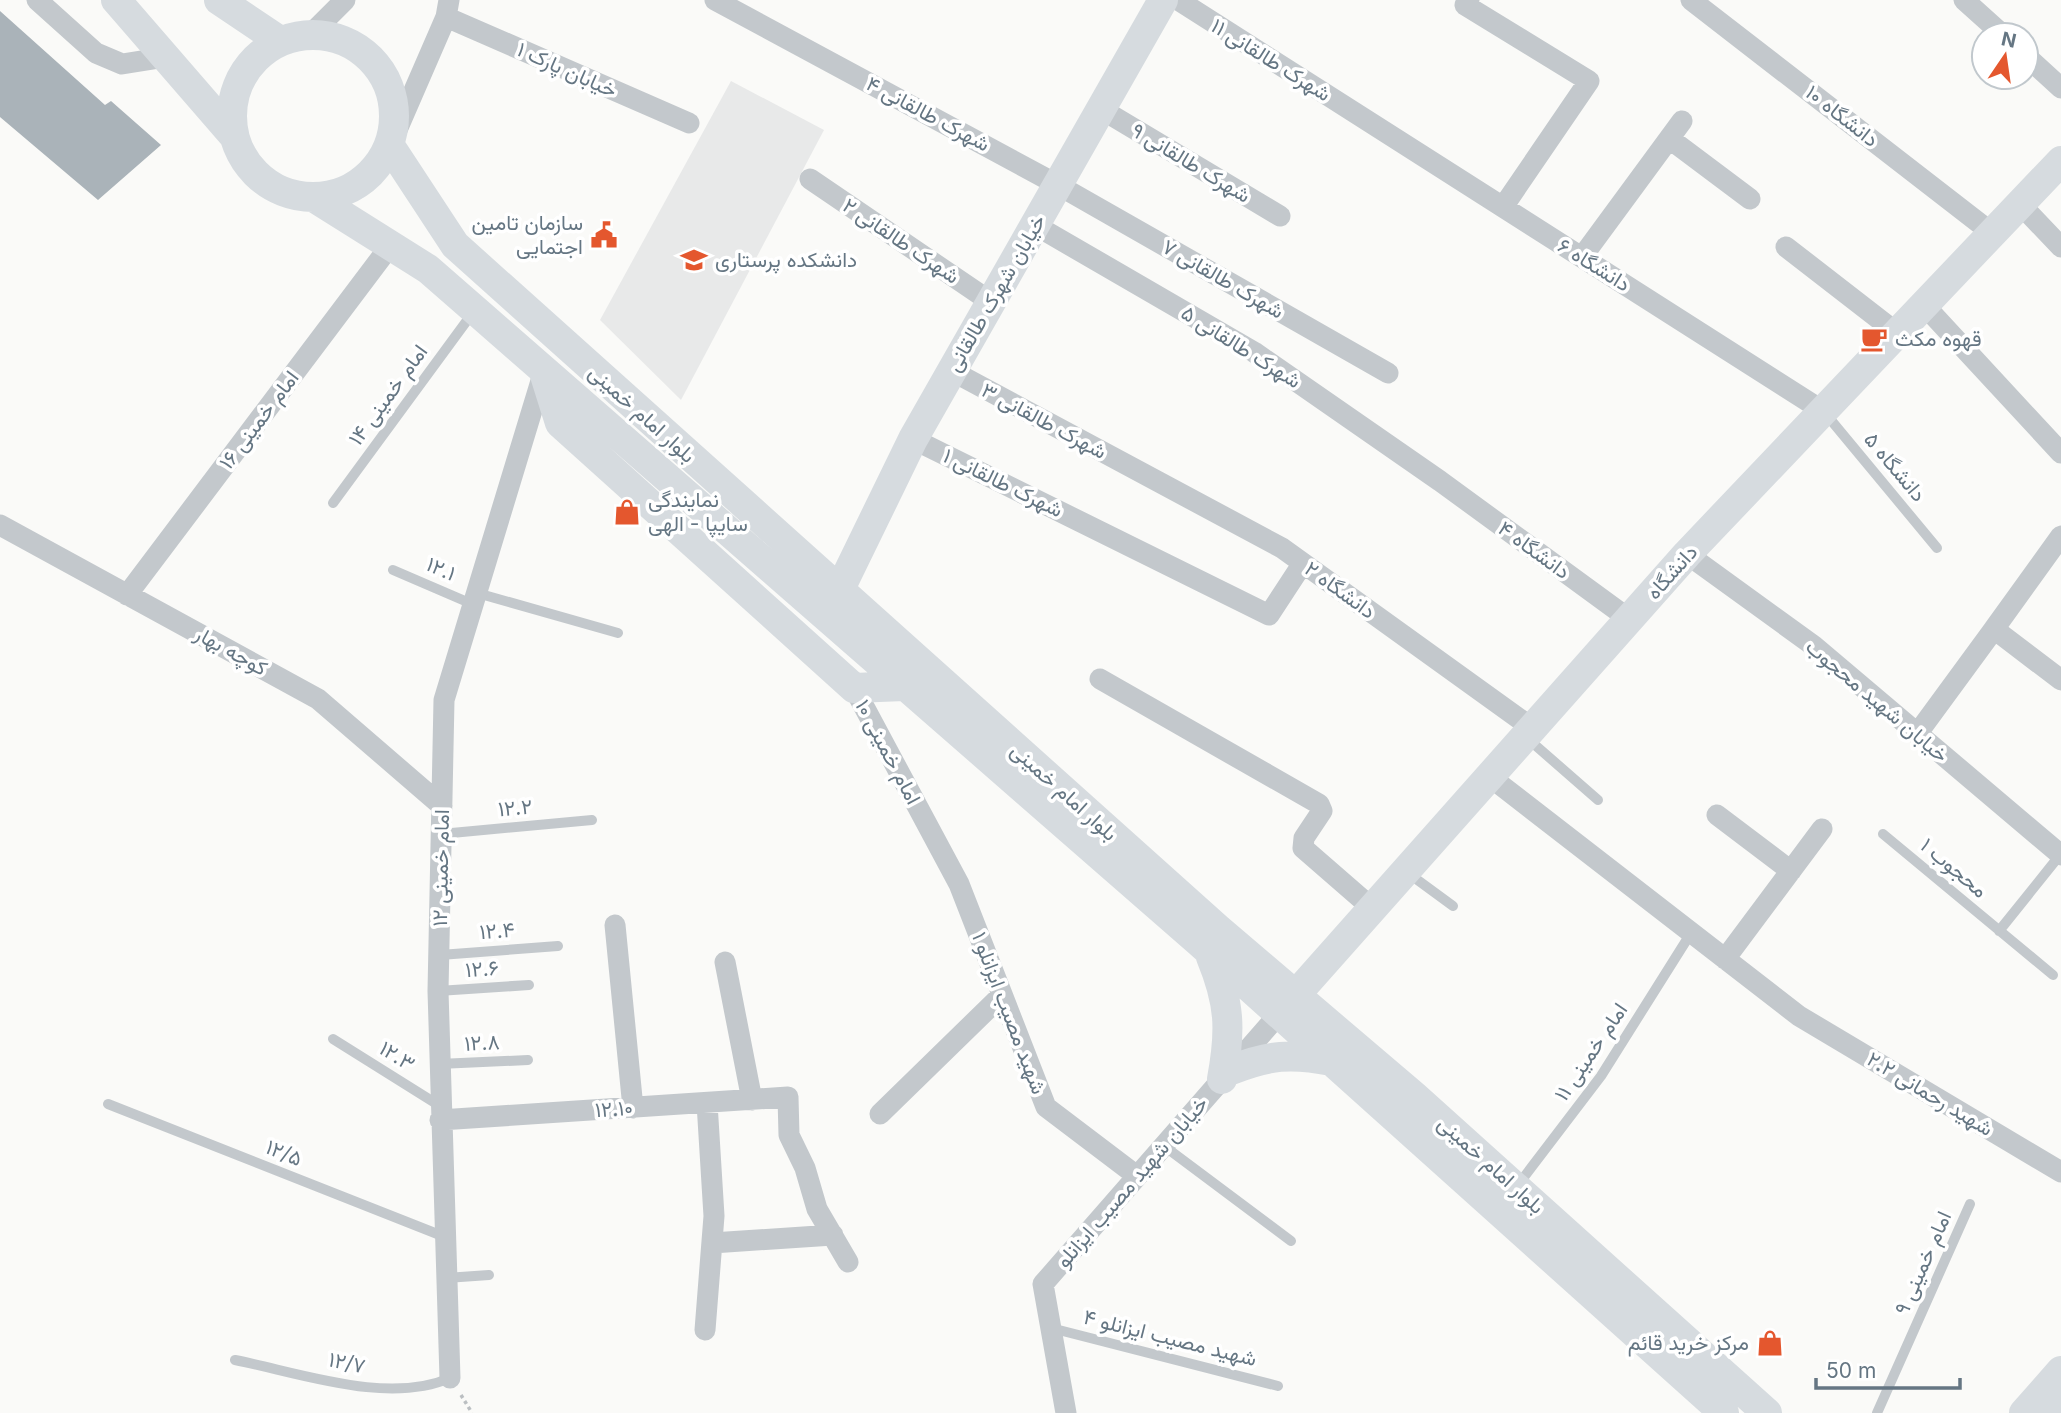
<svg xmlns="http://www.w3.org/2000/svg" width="2061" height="1413" viewBox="0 0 2061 1413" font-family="Inter,Vazirmatn,sans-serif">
  <rect width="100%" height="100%" fill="#fafaf8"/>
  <!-- built -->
  <path fill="#e8e9e9" d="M731,81L824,130L681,400L600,320Z"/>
  <!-- building -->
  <path fill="#aab3b9" d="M0,11L105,105L111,101L161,145L98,200L0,117Z"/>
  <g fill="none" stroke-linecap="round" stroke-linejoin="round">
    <!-- path -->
    <path stroke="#bbbfc2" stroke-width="3.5" stroke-dasharray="3.5 3.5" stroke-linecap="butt" d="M461,1395L472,1413"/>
    <!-- lane -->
    <path stroke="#c3c8cc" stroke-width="10" d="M1825,413L1937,548
      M333,503L474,311
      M393,570L472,604
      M477,593L618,633
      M1527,738L1598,800
      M441,834L592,820
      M1883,834L2053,975
      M1408,873L1453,906
      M1999,931L2060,855
      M440,955L558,946
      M438,991L529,985
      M333,1039L440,1106
      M439,1064L528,1060
      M108,1104L445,1237
      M1164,1146L1291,1241
      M1518,1185L1601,1076L1691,933
      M446,1278L489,1275
      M1051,1328L1278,1386
      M235,1360C300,1373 388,1405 450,1378
      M1877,1413L1970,1204"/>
    <!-- street -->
    <path stroke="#c3c8cc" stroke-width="21" d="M37,0L96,53L122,64L166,57
      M715,0L1058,185L1388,373
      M1178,0L1823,411
      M1469,0L1465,5L1589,81L1503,207
      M1691,0L1992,233
      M1964,0L2003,35
      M446,17L689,123
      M311,34L345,0
      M2026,56L2061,88
      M1101,109L1280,216
      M1670,139L1750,199
      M390,146L446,17L449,0
      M810,179L991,302
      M2020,204L2061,247
      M1035,225L1254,352L1440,481L1629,619
      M1786,247L1897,333
      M1582,257L1682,121
      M1924,305L2061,453
      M952,371L1282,548L1532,728
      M913,439L1269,615L1303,563
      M0,525L318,699L442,806
      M2061,536L1994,629L2061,680
      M1687,554L1814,646L2061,855
      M127,595L390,246
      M1100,679L1319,804L1322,811L1304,838L1303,848L1372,908
      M854,688L959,884L1046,1107L1137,1176
      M1917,734L1994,629
      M1489,776L1799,1016L2061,1172
      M1717,815L1791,871
      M615,925L633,1108
      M1725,959L1822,829
      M725,962L752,1100
      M880,1114L1002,995
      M440,1120L788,1097L789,1135L805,1168L817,1209L848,1262
      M712,1243L833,1235
      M705,1330L714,1216L707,1103
      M450,1378L438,991L444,700L544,371
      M1066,1413L1043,1284L1279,1014"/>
    <!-- secondary -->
    <path stroke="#d6dbdf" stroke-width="30" d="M116,0L233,135
      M219,0L280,41
      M232 116a81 81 0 1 1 162 0a81 81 0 1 1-162 0Z
      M390,146L455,245L1218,929L1414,1096L1767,1413
      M315,198L428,269L475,310L1199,942L1724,1413
      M544,372L560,423L854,688L904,686
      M827,604L839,591L913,439L1163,0
      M1211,957C1230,1003 1231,1030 1222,1079
      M1284,1008L1687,554L2061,161
      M1231,1070C1269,1055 1291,1053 1332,1061
      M2024,1413L2061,1371
      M2053,1413L2061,1404"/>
  </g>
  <!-- icons -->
  <defs>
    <g id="civic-bare" transform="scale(2.1)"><path d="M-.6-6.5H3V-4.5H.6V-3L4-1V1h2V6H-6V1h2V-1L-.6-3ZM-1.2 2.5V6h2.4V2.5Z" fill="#e4572e" stroke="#fff" stroke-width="2.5" paint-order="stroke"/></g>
    <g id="university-bare" transform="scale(2.1)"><path d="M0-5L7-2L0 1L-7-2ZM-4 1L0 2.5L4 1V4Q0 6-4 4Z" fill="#e4572e" stroke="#fff" stroke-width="2.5" paint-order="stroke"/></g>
    <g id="cafe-bare" transform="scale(2.1)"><path d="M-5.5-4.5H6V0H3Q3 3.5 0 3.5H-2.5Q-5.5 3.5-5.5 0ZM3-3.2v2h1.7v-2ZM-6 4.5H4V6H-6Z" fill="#e4572e" stroke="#fff" stroke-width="2.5" paint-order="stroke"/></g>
    <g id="shop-bare" transform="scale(2.1)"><path d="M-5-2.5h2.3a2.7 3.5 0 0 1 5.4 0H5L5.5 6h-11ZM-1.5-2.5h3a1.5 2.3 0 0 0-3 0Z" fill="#e4572e" stroke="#fff" stroke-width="2.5" paint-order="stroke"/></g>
  </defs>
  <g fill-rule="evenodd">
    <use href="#civic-bare" x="604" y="235"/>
    <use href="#university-bare" x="694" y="260"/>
    <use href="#cafe-bare" x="1874" y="339"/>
    <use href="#shop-bare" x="627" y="512"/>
    <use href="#shop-bare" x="1770" y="1343"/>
  </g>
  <g text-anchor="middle" stroke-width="7" stroke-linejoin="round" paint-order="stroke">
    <!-- street labels -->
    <g font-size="21" fill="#657683" stroke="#fff">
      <text transform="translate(1271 60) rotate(32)" y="7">شهرک طالقانی ۱۱</text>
      <text transform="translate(567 70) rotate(24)" y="7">خیابان پارک ۱</text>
      <text transform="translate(928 114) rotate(28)" y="7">شهرک طالقانی ۴</text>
      <text transform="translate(1842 116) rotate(38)" y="7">دانشگاه ۱۰</text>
      <text transform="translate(1191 163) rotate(31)" y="7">شهرک طالقانی ۹</text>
      <text transform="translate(901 241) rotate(34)" y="7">شهرک طالقانی ۲</text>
      <text transform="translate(1594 265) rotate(32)" y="7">دانشگاه ۶</text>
      <text transform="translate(1223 279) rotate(30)" y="7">شهرک طالقانی ۷</text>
      <text transform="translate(996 293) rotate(-60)" y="7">خیابان شهرک طالقانی</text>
      <text transform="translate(1241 347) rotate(32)" y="7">شهرک طالقانی ۵</text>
      <text transform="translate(388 395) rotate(-54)" y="7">امام خمینی ۱۴</text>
      <text transform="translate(642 414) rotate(42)" y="7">بلوار امام خمینی</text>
      <text transform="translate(259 420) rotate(-53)" y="7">امام خمینی ۱۶</text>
      <text transform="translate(1044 421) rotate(28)" y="7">شهرک طالقانی ۳</text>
      <text transform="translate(1895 467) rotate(50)" y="7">دانشگاه ۵</text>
      <text transform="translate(1003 483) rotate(26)" y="7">شهرک طالقانی ۱</text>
      <text transform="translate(1534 550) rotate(36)" y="7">دانشگاه ۴</text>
      <text transform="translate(441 569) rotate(24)" y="7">۱۲.۱</text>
      <text transform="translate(1672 572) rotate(-48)" y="7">دانشگاه</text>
      <text transform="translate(1340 590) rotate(36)" y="7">دانشگاه ۲</text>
      <text transform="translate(231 651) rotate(29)" y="7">کوچه بهار</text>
      <text transform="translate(1877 701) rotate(40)" y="7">خیابان شهید محجوب</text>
      <text transform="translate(888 752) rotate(62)" y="7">امام خمینی ۱۰</text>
      <text transform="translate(1064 792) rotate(42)" y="7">بلوار امام خمینی</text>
      <text transform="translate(515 808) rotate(-5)" y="7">۱۲.۲</text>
      <text transform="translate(441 868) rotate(-89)" y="7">امام خمینی ۱۲</text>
      <text transform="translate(1954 868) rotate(40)" y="7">محجوب ۱</text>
      <text transform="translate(497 931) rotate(-4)" y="7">۱۲.۴</text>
      <text transform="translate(482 969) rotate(-4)" y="7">۱۲.۶</text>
      <text transform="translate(1009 1013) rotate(69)" y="7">شهید مصیب ایزانلو ۱</text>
      <text transform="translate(482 1043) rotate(-3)" y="7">۱۲.۸</text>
      <text transform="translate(1591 1052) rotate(-56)" y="7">امام خمینی ۱۱</text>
      <text transform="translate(397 1056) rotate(32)" y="7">۱۲.۳</text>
      <text transform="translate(1930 1094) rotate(31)" y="7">شهید رحمانی ۲.۲</text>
      <text transform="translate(614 1109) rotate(-4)" y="7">۱۲.۱۰</text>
      <text transform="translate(284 1153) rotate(22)" y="7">۱۲/۵</text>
      <text transform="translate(1491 1165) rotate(42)" y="7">بلوار امام خمینی</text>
      <text transform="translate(1132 1182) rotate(-49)" y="7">خیابان شهید مصیب ایزانلو</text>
      <text transform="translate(1923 1263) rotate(-66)" y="7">امام خمینی ۹</text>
      <text transform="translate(1170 1338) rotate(14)" y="7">شهید مصیب ایزانلو ۴</text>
      <text transform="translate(347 1363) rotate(12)" y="7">۱۲/۷</text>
    </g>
    <!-- poi labels -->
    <g font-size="21" fill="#657683" stroke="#fff" text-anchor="start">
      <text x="583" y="230" text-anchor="end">سازمان تامین<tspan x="583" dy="24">اجتمایی</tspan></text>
      <text x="715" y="267">دانشکده پرستاری</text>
      <text x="1895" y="346">قهوه مکث</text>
      <text x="648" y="507">نمایندگی<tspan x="648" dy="24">سایپا - الهی</tspan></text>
      <text x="1749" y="1350" text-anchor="end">مرکز خرید قائم</text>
    </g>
  </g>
  <!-- north arrow -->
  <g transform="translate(2005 56) rotate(13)"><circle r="33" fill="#ffffff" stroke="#c1c8cd" stroke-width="2"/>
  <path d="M0-5L12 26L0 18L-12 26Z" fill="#e4572e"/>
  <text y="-10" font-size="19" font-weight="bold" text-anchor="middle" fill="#657683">N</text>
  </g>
  <!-- scale -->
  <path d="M1816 1378v10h144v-10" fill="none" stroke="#657683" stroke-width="3.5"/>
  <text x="1826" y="1378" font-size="21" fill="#657683" stroke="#ffffff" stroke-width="5" paint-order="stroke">50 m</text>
</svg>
